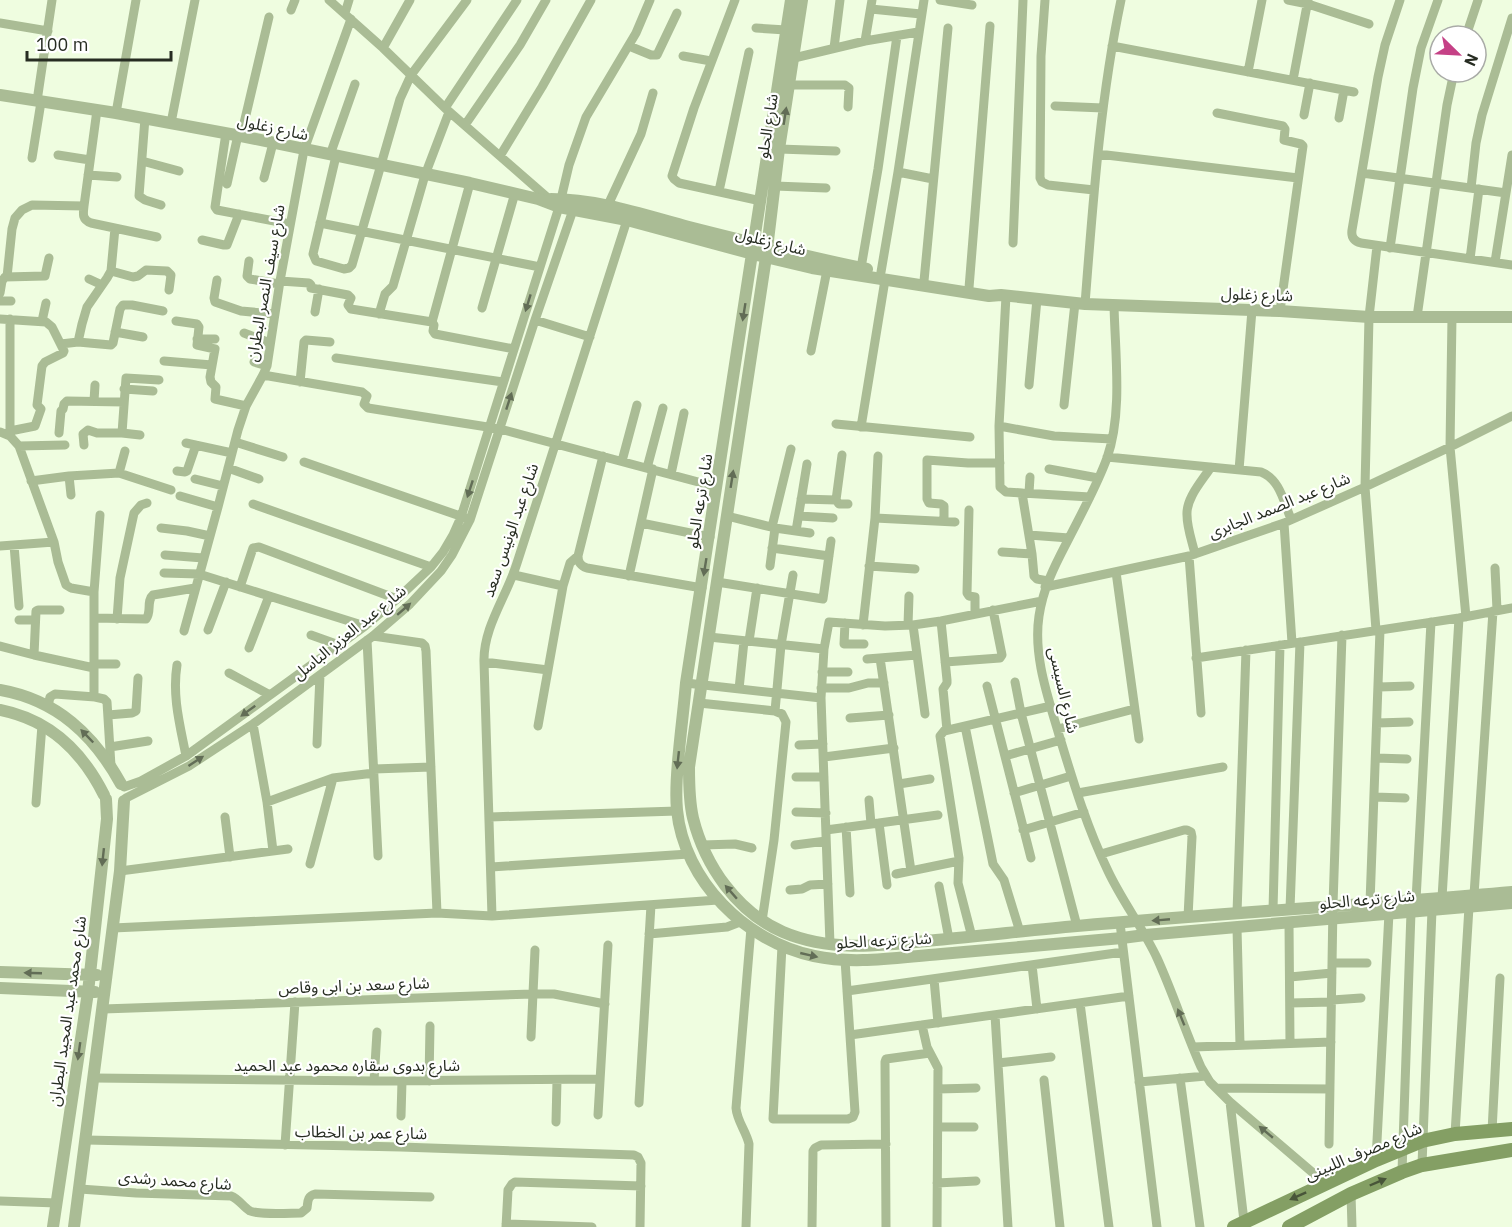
<svg xmlns="http://www.w3.org/2000/svg" width="1512" height="1227" viewBox="0 0 1512 1227" font-family="'IBM Plex Sans','Noto Sans Arabic',sans-serif">
  <rect width="100%" height="100%" fill="#effde0"/>
  <g fill="none" stroke-linecap="round" stroke-linejoin="round">
    <!-- minor -->
    <path stroke="#aabc95" stroke-width="9" d="M329,0L383,48L445,108L549,199V204
      M735,0L694,108L672,176L674,179L679,183L761,201
      M940,0L972,5
      M1045,0L1041,56L1040,178L1042,182L1048,185L1094,190
      M1288,0L1308,4L1369,24
      M1400,0L1385,45L1378,77L1352,230C1351,237 1354,241 1361,243L1512,265
      M871,9L921,14
      M291,10L295,0
      M345,13L349,0
      M0,23L48,31
      M756,28L786,30
      M1466,36L1478,0
      M865,41L872,0
      M629,46L651,55H657L677,13
      M1112,46L1354,92
      M383,48L410,0
      M834,48L840,0
      M683,56L711,61
      M794,58L865,41L918,32
      M1248,72L1262,0
      M1293,80L1308,0
      M789,85H845L849,88L848,107
      M37,101L52,0
      M1055,106L1103,108
      M445,108L517,0
      M97,110L84,206C83,214 82,220 91,223L157,237
      M116,113L136,0
      M1217,113L1283,126L1285,129L1284,140L1301,144L1303,146L1280,311
      M1304,115L1310,83
      M145,118L139,196L145,200L161,205
      M1339,118L1344,90
      M171,123L195,0
      M465,125L520,45L546,0
      M226,133L215,207L217,210L290,224
      M241,136L269,17
      M779,149L836,151
      M1098,154L1298,178
      M58,155L90,160
      M330,155L355,84
      M336,156L313,254L316,261L344,269L349,268L352,265L400,99L411,75L467,0
      M500,156L542,87L591,0
      M32,158L41,102
      M142,161L179,171
      M898,172L933,179
      M1362,173L1506,193
      M88,175L117,177
      M264,178L273,143
      M227,184L238,135
      M775,186L826,188
      M1471,188L1476,143L1482,115L1512,18
      M719,191L749,52
      M561,199L569,165L586,117L636,33L650,0
      M608,205L641,134L653,93
      M627,220C590,335 554,449 517,563C507,596 483,627 484,662L492,916L718,900
      M320,223L540,267
      M202,240L224,245H227L239,214
      M1013,243L1023,0
      M1390,248L1413,88L1421,48L1438,0
      M1470,259L1479,189
      M249,261L247,276L250,279L279,284
      M1495,262L1512,155
      M861,268L878,169L897,36
      M111,271L133,277L138,276L146,270L167,271L171,275L169,290
      M881,272L898,172L924,0
      M7,277L12,229L15,218L22,210L32,205L84,206
      M89,279L102,285
      M217,280L214,298L215,302L241,311L274,314
      M280,281L309,283L311,285V288L348,295L351,298L348,305L351,309L432,322L434,325L433,331L435,334L514,349
      M924,281L948,28
      M969,288L990,26
      M0,293L2,281L5,277L45,276L49,258
      M1006,296L999,426L1000,487L1006,492L1022,493L1032,554L1034,576L1037,579L1048,581
      M0,301H11
      M1085,304C1093,202 1100,100 1121,0
      M1114,305C1115,353 1123,413 1107,458C1096,488 1080,516 1066,544C1054,567 1043,589 1039,616C1033,656 1048,697 1059,735C1073,781 1087,828 1108,871C1122,901 1143,928 1157,958C1173,993 1185,1031 1201,1067L1210,1082L1230,1102L1326,1184
      M482,308L515,193
      M315,312L319,289
      M379,314L385,294L393,286L425,175L449,112
      M1417,317L1447,105L1454,72
      M1452,317L1450,447L1466,617
      M0,319L46,322L52,327L64,351L63,353L45,362L42,366L37,405L41,409
      M10,319V436
      M535,320L590,337
      M42,321L46,303
      M176,321L197,324L199,327L197,345L215,349L210,377L211,382L216,387L215,399L246,406
      M432,322L470,183
      M115,332L143,337
      M244,333L270,343
      M197,339H215
      M78,342L82,324L87,307L107,278L111,271L115,228
      M61,344L78,342L111,345L113,343L120,309L123,305H132L163,311
      M811,351L827,270
      M336,358L503,382
      M164,361L212,365
      M254,362L267,366
      M263,375L362,392L367,396L364,404L368,408L500,429L717,487
      M300,382L304,342L306,340L330,342
      M1029,385L1037,299
      M124,389L153,391
      M94,401L95,385
      M1064,405L1075,303
      M836,424L970,437
      M999,426L1054,436L1112,439
      M861,427L885,280
      M10,431L35,426L41,409
      M0,432L10,436L19,446L54,542L58,562L66,585L71,588L94,592
      M59,433L61,411L63,409L64,404L67,401L124,402
      M122,433L126,378L159,380
      M235,442L283,457
      M186,443L232,453
      M84,445L83,434L88,430L97,433H122L140,435
      M19,446L65,445
      M603,456L578,556C578,563 581,566 587,568L702,588
      M1107,457L1261,472C1280,479 1284,503 1291,519
      M622,461L637,405
      M304,462L466,518
      M228,468L259,479
      M647,468L663,408
      M1049,469L1098,478
      M1239,470L1252,310
      M177,471L185,472L187,471L196,445
      M119,473L171,490
      M671,474L684,413
      M69,476L71,495
      M195,479L223,486
      M31,481L69,476L119,473L125,451
      M1022,493L1090,497
      M1029,493L1030,477
      M180,496L218,507
      M801,499L836,500L842,455
      M836,500L839,504H848
      M253,504L431,567
      M969,510L967,593L969,596L975,597V614
      M100,515L94,592V695L95,697L104,699L107,702L111,766
      M727,516L775,528L810,533
      M799,516L833,518
      M875,518L955,522
      M944,521V506L941,504L929,503L927,499V460L968,463H1000
      M641,523L710,537
      M1284,523L1292,643
      M772,527L791,449
      M161,528L187,531L210,536
      M796,531L807,464
      M1029,535L1069,538
      M14,545L19,606
      M0,546L54,542
      M772,548L829,556
      M1002,552L1032,554
      M1195,554C1192,541 1187,528 1187,515C1186,498 1202,481 1211,467
      M165,555L203,558
      M1189,556L1201,713
      M770,566L775,528
      M869,566L915,569
      M1495,568L1497,610
      M1116,572L1139,739
      M164,573L199,574L365,626
      M514,575L563,586
      M629,576L653,469
      M717,582L823,599L831,541
      M240,587L253,548L259,547L397,599
      M1045,587L1189,556L1284,523L1365,487L1450,447L1512,416
      M94,618L146,619C152,612 146,601 153,595L195,588
      M117,619L120,578L134,513L141,505L147,503
      M19,620H35
      M941,621L947,680V683L943,689L947,730
      M845,623L844,644H864
      M863,625L875,518L878,456
      M908,625L909,596
      M913,625L925,714
      M208,630L226,582
      M1376,630L1365,487L1369,317L1377,246
      M184,631L218,507L238,430L246,406L263,375L267,366L280,281L304,150L351,19
      M311,635L339,645
      M709,637L824,649
      M367,640L378,856
      M749,641L757,588
      M0,646L34,655L94,668
      M249,648L269,596
      M34,655L36,611L38,610H60
      M880,658L911,871
      M1196,658L1459,618L1512,608
      M867,659L917,655
      M484,662L548,670
      M945,662L1000,658L1002,655L993,610
      M94,664H116
      M177,665C172,696 180,725 186,756
      M822,672H848
      M229,673L270,695
      M1015,682L1021,713L1077,926
      M686,683L821,698
      M987,686L1031,858
      M1379,687L1410,686
      M821,688H849L868,683H884
      M739,689L744,641
      M699,703L775,711L782,714L786,722L774,840L762,921
      M48,706L50,697L55,694L95,697
      M775,711L781,645L793,575
      M108,715L132,713L136,711L138,678
      M850,718L889,715
      M1377,723L1409,722
      M253,724L267,802L273,851
      M538,726L563,586L570,563L578,556
      M965,726L993,864L1004,880L1020,932
      M1058,729L1134,709
      M317,744L320,675
      M799,745L823,744
      M110,747L148,741
      M1005,756L1061,740
      M824,757L894,748
      M1376,758L1407,759
      M374,769L431,767
      M796,777H824
      M899,784L930,779
      M124,787L141,781L186,756L365,626L397,599L431,567L443,552L453,535L461,517L559,207
      M1014,793L1071,776
      M1078,793L1223,767
      M1374,797L1405,798
      M126,798L189,766L253,724L373,636L410,604L441,571L452,555L470,520L535,320L573,210
      M869,800L871,824
      M267,802L333,778L374,773
      M36,803L42,725
      M796,812L826,813
      M225,817L230,857
      M490,817L677,811
      M846,827L850,893
      M826,830L879,823
      M1023,830L1084,812
      M702,845L735,844L752,848
      M795,845L826,841
      M1101,854L1184,830H1187L1191,832L1192,837L1188,917
      M310,864L333,778
      M491,867L689,854
      M120,871L288,849
      M896,874L959,861
      M887,885L879,823L938,815
      M939,886L949,939
      M790,890L802,889L810,885L828,884
      M1474,895L1493,611
      M1442,898L1459,618
      M1416,900L1431,622
      M1370,903L1380,630
      M1290,909L1300,642
      M1273,910L1280,645
      M437,913L492,916
      M1237,913L1246,650
      M1120,923L1157,1227
      M1289,923L1290,1043
      M113,928L437,913L426,651L425,646L422,643L373,636
      M1237,928L1240,1045
      M649,934L727,927L740,922
      M972,937L958,883L959,858L940,736L944,731L1051,706
      M830,944L821,698L824,649L829,622L885,626L913,625L941,621L1042,601
      M782,946L773,1119H848L853,1117L855,1112L845,960
      M1332,963H1367
      M1032,965L1037,1009
      M1290,977L1332,973
      M934,979L938,1023
      M847,991L1123,952
      M1332,1000L1361,998
      M1080,1003L1109,1227
      M1290,1003L1332,1002
      M103,1009L533,994H554L605,1004
      M995,1015L1008,1227
      M922,1025L927,1047L938,1068L937,1227
      M850,1035L1129,996
      M531,1037L535,950
      M1193,1047L1331,1042
      M998,1063L1051,1057
      M94,1078L374,1081L600,1079
      M1180,1078L1200,1227
      M1044,1080L1060,1227
      M374,1081L377,1032
      M429,1081L430,1026
      M1139,1082L1206,1076
      M1216,1088L1330,1089
      M938,1089L976,1088
      M1230,1102L1244,1221
      M639,1103L651,905
      M598,1115L608,945
      M401,1116L402,1081
      M556,1122L557,1080
      M938,1127H974
      M1492,1131L1500,978
      M1455,1134L1469,907
      M86,1140L401,1147L634,1155L638,1157L641,1163L640,1227
      M1329,1144L1333,905L1342,635
      M285,1145L295,1002
      M1376,1160L1389,913
      M1422,1165L1432,910
      M1402,1172L1411,912
      M937,1183L976,1181
      M80,1189L136,1193L231,1196C239,1199 243,1207 250,1211C259,1215 290,1213 301,1213L307,1208C308,1202 307,1196 315,1194L430,1197
      M1351,1194L1352,1227
      M0,1201L57,1203
      M506,1224L592,1227
      M506,1227L508,1190L512,1184L515,1182L641,1186
      M746,1227L749,1144C746,1131 737,1121 736,1108L751,928
      M812,1227L813,1151L815,1148L821,1145L886,1144
      M886,1227L885,1062L886,1059L930,1053"/>
    <!-- tertiary -->
    <path stroke="#aabc95" stroke-width="12" d="M791,0L686,683C684,706 681,729 679,751C677,771 675,790 677,810C684,881 746,942 814,956C855,965 899,957 941,954C1001,949 1061,943 1122,938L1145,935L1512,903
      M802,0L779,149L766,257L689,767C689,784 689,801 693,818C705,866 737,912 783,932C832,953 886,945 936,940C983,936 1030,930 1077,926C1222,913 1367,905 1512,892
      M0,95L116,113L241,136L470,183L538,199L559,207L627,220L753,254L812,268L989,296L1001,295L1085,304L1280,311L1369,317H1512
      M551,199C598,199 644,215 689,227C748,242 807,257 867,269
      M0,690C57,700 94,735 121,784
      M0,710C50,720 82,751 104,795
      M0,972L97,975
      M0,988L95,992
      M53,1227L88,992L107,819L106,799
      M74,1227L120,871L124,801"/>
    <!-- secondary -->
    <path stroke="#849f64" stroke-width="14" d="M1234,1227L1376,1160L1422,1141L1455,1134L1512,1129
      M1289,1227L1351,1194L1402,1172L1422,1165L1512,1150"/>
  </g>
  <!-- one-way arrows -->
  <defs><path id="oneway-solid" d="M-6-.8H1V-3.2L6.5 0L1 3.2V.8H-6Z" transform="scale(1.5)"/></defs>
  <g fill="#626d56">
    <use href="#oneway-solid" transform="translate(785 116) rotate(-81)"/>
    <use href="#oneway-solid" transform="translate(528 303) rotate(107)"/>
    <use href="#oneway-solid" transform="translate(744 312) rotate(99)"/>
    <use href="#oneway-solid" transform="translate(509 401) rotate(-72)"/>
    <use href="#oneway-solid" transform="translate(732 479) rotate(-81)"/>
    <use href="#oneway-solid" transform="translate(470 489) rotate(108)"/>
    <use href="#oneway-solid" transform="translate(705 567) rotate(99)"/>
    <use href="#oneway-solid" transform="translate(404 609) rotate(-41)"/>
    <use href="#oneway-solid" transform="translate(248 711) rotate(144)"/>
    <use href="#oneway-solid" transform="translate(87 736) rotate(-134)"/>
    <use href="#oneway-solid" transform="translate(678 760) rotate(96)"/>
    <use href="#oneway-solid" transform="translate(196 761) rotate(-33)"/>
    <use href="#oneway-solid" transform="translate(103 857) rotate(96)"/>
    <use href="#oneway-solid" transform="translate(731 892) rotate(-131)"/>
    <use href="#oneway-solid" transform="translate(1161 920) rotate(175)"/>
    <use href="#oneway-solid" transform="translate(809 955) rotate(13)"/>
    <use href="#oneway-solid" transform="translate(33 973) rotate(-178)"/>
    <use href="#oneway-solid" transform="translate(1181 1017) rotate(-112)"/>
    <use href="#oneway-solid" transform="translate(79 1051) rotate(98)"/>
    <use href="#oneway-solid" transform="translate(1266 1132) rotate(-140)"/>
  </g>
  <g fill="#485539">
    <use href="#oneway-solid" transform="translate(1378 1182) rotate(-23)"/>
    <use href="#oneway-solid" transform="translate(1298 1196) rotate(156)"/>
  </g>
  <g text-anchor="middle" stroke-width="4.5" stroke-linejoin="round" paint-order="stroke">
    <!-- street labels -->
    <g font-size="16" fill="#272d22" stroke="#fff">
      <text transform="translate(767 126) rotate(-81)" y="6">شارع الحلو</text>
      <text transform="translate(273 127) rotate(12)" y="6">شارع زغلول</text>
      <text transform="translate(771 241) rotate(14)" y="6">شارع زغلول</text>
      <text transform="translate(265 283) rotate(-80)" y="6">شارع سيف النصر البطران</text>
      <text transform="translate(1257 294) rotate(2)" y="6">شارع زغلول</text>
      <text transform="translate(699 501) rotate(-81)" y="6">شارع ترعه الحلو</text>
      <text transform="translate(1279 505) rotate(-22)" y="6">شارع عبد الصمد الجابرى</text>
      <text transform="translate(510 530) rotate(-71)" y="6">شارع عبد الونيس سعد</text>
      <text transform="translate(349 632) rotate(-39)" y="6">شارع عبد العزيز الباسل</text>
      <text transform="translate(1064 690) rotate(77)" y="6">شارع السيسى</text>
      <text transform="translate(1367 899) rotate(-5)" y="6">شارع ترعه الحلو</text>
      <text transform="translate(884 940) rotate(-3)" y="6">شارع ترعه الحلو</text>
      <text transform="translate(354 985) rotate(-2)" y="6">شارع سعد بن ابى وقاص</text>
      <text transform="translate(67 1011) rotate(-82)" y="6">شارع محمد عبد المجيد البطران</text>
      <text x="347" y="1071">شارع بدوى سقاره محمود عبد الحميد</text>
      <text transform="translate(361 1132) rotate(1)" y="6">شارع عمر بن الخطاب</text>
      <text transform="translate(1363 1151) rotate(-23)" y="6">شارع مصرف اللبينى</text>
      <text transform="translate(175 1180) rotate(4)" y="6">شارع محمد رشدى</text>
    </g>
  </g>
  <!-- north arrow -->
  <g transform="translate(1458 54) rotate(114)"><circle r="28" fill="#ffffff" stroke="#a9aba7" stroke-width="1.5"/>
  <path d="M0-4.5L10 22L0 15L-10 22Z" fill="#c54186"/>
  <text y="-9" font-size="16" font-weight="bold" text-anchor="middle" fill="#272d22">N</text>
  </g>
  <!-- scale -->
  <path d="M27 51v9h144v-9" fill="none" stroke="#272d22" stroke-width="3"/>
  <text x="36" y="51" font-size="18" fill="#272d22" stroke="#ffffff" stroke-width="4.5" paint-order="stroke">100 m</text>
</svg>
